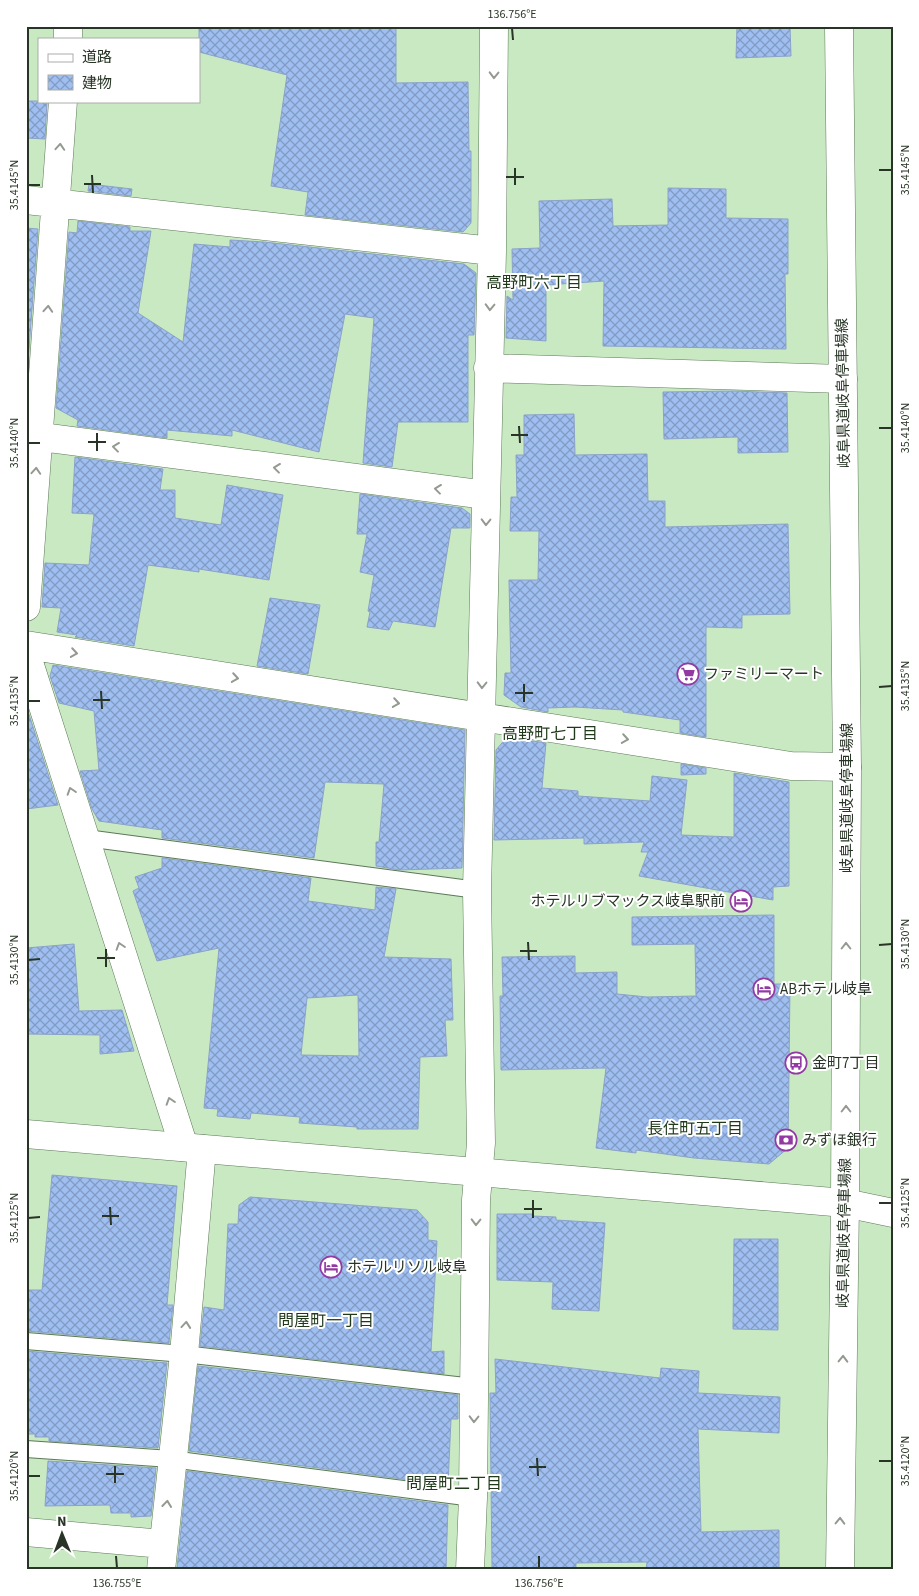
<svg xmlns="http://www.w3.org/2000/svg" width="919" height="1596" viewBox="0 0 919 1596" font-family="'Source Sans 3','Noto Sans JP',sans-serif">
  <defs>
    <pattern id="building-cross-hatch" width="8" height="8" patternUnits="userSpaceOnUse" patternTransform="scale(1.25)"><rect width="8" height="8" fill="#9fbef1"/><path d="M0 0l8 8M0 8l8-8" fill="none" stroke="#829bc3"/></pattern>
  </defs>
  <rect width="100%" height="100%" fill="#c9e9c3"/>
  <!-- building -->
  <path fill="url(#building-cross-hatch)" stroke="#8ba2c8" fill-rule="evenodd" d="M199,26H396V83L468,82L469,151H471V223L463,232L305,215L308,192L271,186L287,75L199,52Z
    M737,26H790L791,56L736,58Z
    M26,101H47L45,139L26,138Z
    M89,184L132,189L131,196L88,191Z
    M668,188L726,189V218L788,219V274H785L786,349L603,346L604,281L546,285V341L506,338L507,296L513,300L512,249L540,248L539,201L612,199L613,226L668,225Z
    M78,221L130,227V231H151L138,313L183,342L194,244L230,247V240L264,242L464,264L476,273L474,335H468V422H398L392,467L363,463L374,318L345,314L319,452L232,430V436L167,430V438L77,426L78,420L56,408L69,232L77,233Z
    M26,228L38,229L26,389Z
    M734,391L787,393L788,452L738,453V437L664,439L663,392Z
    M574,414L575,455L647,454L648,501H665V527L788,524L790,614L742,615V628L706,627V737L680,733V720L623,712V710L575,707L548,708V712L521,707L504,695L505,673H511L509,580H538L539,531H510L511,497H517L516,455H524V415Z
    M75,457L163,469L160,490H175V518L221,525L227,485L283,495L269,580L199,569V572L148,565L134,646L75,637L77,635L57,632L61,608L42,607L45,563L89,565L94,514L72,513Z
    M360,494L462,508L470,514V528H451L435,627L393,621L389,630L367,627L370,612L368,611L374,575L360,572L367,534H357Z
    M270,598L320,605L308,674L257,666Z
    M53,665L465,730L462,868L399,870L376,866V842H379L384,784L325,782L314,858L162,838V830L99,821L92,809L80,771L99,770L94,711L59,703L50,676Z
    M26,705L58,805L26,809Z
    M507,737L546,743L542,788L578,791V796L650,801L652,776L687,780L681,835L734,837V773L789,782V886L773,887V900L639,876L648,852H641L644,842L584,844V838L494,840L496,750Z
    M681,764L706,768V774L681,775Z
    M162,858L311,878L308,901L375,910L376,887L396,889L384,957L451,959L453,1020H445L447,1056L420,1057L418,1129H357V1127L299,1123L300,1117L251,1113L250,1119L217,1116L218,1109L204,1108L219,948L157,961L133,891L139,888L135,877L162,868ZM358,995L359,1056L301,1055L307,998Z
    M774,915V984H790L789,1072L788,1148L769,1164L694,1158L636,1150V1153L596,1148L606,1068L501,1070L500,996H503L502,957L575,956V973L617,972V994L647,997L696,996L695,944L632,945V917Z
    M74,944L79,1011L122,1010L134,1051L100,1054V1035L26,1034V948Z
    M52,1175L177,1186L167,1305H173L169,1343L26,1331V1290H42Z
    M250,1197L417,1210L428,1222V1240L437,1241L431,1352L444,1351V1374L200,1346L204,1307L224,1310L228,1224H238L239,1205Z
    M497,1214H532V1216L556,1217V1220L605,1223L599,1311L552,1309L553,1282L497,1280Z
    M734,1239H778V1330L733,1329Z
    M26,1351L167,1363L158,1448L49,1441V1437H35V1434H26Z
    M495,1359L660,1378L661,1368L699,1371L698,1393L780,1397L779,1433L698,1429L701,1532L779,1530V1570H646L647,1562L576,1563V1568L492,1569L490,1393H496Z
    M198,1366L458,1395V1419H451L448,1485L189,1451Z
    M48,1461L156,1468L151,1516L131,1517V1513H111L110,1505L45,1506Z
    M187,1471L448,1505L446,1570H196L177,1568Z"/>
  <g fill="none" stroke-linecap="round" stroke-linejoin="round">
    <!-- service casing -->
    <g stroke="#5c7957" stroke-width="18">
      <path id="service" d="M86,838L477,890
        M26,1341L184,1354L474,1387
        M26,1449L171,1459L473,1498"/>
    </g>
    <!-- minor casing -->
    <g stroke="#5c7957" stroke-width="29">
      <path id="minor" d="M68,39V26
        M26,200L492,251
        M488,368L843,379
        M26,435L486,495
        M26,607L63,101
        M26,645L791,766L847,767
        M26,653L184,1147
        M26,1532L163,1544
        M161,1570L184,1354L202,1149
        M470,1570L473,1498L476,1200L481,1143L477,890L492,251L494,26"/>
    </g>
    <!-- tertiary casing -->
    <g stroke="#5c7957" stroke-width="29">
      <path id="tertiary" d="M26,1134L845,1203L893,1213"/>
    </g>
    <!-- primary casing -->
    <g stroke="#5c7957" stroke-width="29">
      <path id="primary" d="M839,26L847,767L845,1203L840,1570"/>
    </g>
    <!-- service -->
    <use href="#service" stroke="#fff" stroke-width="16"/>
    <!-- minor -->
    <use href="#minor" stroke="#fff" stroke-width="28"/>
    <!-- tertiary -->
    <use href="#tertiary" stroke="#fff" stroke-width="28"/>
    <!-- primary -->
    <use href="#primary" stroke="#fff" stroke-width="28"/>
  </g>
  <!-- one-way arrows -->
  <defs><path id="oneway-chevron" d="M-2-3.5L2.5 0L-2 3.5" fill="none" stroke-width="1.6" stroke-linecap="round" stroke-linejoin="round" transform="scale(1.25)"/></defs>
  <g stroke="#949a92">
    <use href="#oneway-chevron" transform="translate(494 75) rotate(91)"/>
    <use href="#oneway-chevron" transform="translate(60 147) rotate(-86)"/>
    <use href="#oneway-chevron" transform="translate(490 307) rotate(92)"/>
    <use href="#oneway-chevron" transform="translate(48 309) rotate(-86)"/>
    <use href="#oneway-chevron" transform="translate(116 447) rotate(-173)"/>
    <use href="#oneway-chevron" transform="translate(277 468) rotate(-173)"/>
    <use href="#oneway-chevron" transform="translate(36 471) rotate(-86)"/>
    <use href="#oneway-chevron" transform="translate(438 489) rotate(-173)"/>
    <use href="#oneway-chevron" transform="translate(486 522) rotate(91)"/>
    <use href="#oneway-chevron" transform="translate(74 653) rotate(9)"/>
    <use href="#oneway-chevron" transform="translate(235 678) rotate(9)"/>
    <use href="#oneway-chevron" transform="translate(482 685) rotate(91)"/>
    <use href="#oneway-chevron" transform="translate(396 703) rotate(9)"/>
    <use href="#oneway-chevron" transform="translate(625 739) rotate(9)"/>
    <use href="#oneway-chevron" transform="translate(71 791) rotate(-108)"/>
    <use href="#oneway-chevron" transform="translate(120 946) rotate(-108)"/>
    <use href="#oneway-chevron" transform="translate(846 946) rotate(-90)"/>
    <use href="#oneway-chevron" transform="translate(170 1101) rotate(-108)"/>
    <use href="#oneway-chevron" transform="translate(846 1109) rotate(-90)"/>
    <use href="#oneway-chevron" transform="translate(476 1222) rotate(91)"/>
    <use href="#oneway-chevron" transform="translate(186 1325) rotate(-85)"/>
    <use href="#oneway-chevron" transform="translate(843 1359) rotate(-89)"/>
    <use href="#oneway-chevron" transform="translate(474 1419) rotate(91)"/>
    <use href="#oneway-chevron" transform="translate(167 1504) rotate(-84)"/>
    <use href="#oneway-chevron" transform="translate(840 1521) rotate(-89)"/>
  </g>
  <!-- ticks -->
  <path fill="none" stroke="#283526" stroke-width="2" d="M512,28L513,40M515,168V185M879,170H892M92,175L93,193M506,177H524M84,184H101M28,185H40M519,426L520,443M879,428H892M97,433V451M511,435H528M88,442H106M28,443H40M524,684V702M879,687L892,686M101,691L102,709M515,693H533M93,700H110M28,701H40M528,942L529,960M879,945L892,944M106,949V967M520,951H537M97,958H115M28,960L40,959M533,1200V1218M879,1203H892M110,1207L111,1225M524,1209H542M102,1216H119M28,1218L40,1217M537,1458L538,1476M879,1461H892M115,1466V1483M529,1467H546M106,1474H124M28,1476H40M116,1556L117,1568M539,1556V1568"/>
  <!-- icons -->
  <defs>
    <g id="supermarket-ring" transform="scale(1.125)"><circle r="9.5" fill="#fff" stroke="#9239a4" stroke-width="1.5"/><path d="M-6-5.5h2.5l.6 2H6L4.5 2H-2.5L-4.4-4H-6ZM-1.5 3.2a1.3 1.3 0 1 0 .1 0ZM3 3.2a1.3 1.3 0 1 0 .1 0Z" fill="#9239a4"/></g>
    <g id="hotel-ring" transform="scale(1.125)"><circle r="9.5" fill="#fff" stroke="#9239a4" stroke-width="1.5"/><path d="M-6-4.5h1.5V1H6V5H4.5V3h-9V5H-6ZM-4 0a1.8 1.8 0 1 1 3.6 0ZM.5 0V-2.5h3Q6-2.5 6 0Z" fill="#9239a4"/></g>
    <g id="bus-ring" transform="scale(1.125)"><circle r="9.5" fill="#fff" stroke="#9239a4" stroke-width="1.5"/><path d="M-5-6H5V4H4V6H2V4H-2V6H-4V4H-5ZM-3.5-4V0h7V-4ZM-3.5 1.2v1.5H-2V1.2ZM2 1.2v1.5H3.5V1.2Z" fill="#9239a4"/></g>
    <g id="bank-ring" transform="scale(1.125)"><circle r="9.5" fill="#fff" stroke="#9239a4" stroke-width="1.5"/><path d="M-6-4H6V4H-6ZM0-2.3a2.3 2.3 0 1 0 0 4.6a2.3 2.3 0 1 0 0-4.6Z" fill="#9239a4"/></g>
  </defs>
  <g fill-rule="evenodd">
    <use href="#supermarket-ring" x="688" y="674"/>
    <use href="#hotel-ring" x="741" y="901"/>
    <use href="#hotel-ring" x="764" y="989"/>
    <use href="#bus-ring" x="796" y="1063"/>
    <use href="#bank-ring" x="786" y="1140"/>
    <use href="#hotel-ring" x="331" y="1267"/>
  </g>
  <g text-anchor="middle" stroke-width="4" stroke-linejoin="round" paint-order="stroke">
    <!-- street labels -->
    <g font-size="15" fill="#283526" stroke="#fff">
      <text transform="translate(843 393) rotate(-91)" y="5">岐阜県道岐阜停車場線</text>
      <text transform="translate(847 798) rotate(-90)" y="5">岐阜県道岐阜停車場線</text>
      <text transform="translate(844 1233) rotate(-89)" y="5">岐阜県道岐阜停車場線</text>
    </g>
    <!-- poi labels -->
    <g font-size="15" fill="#283526" stroke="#fff" text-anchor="start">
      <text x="704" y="679">ファミリーマート</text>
      <text x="725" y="906" text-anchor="end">ホテルリブマックス岐阜駅前</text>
      <text x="780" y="994">ABホテル岐阜</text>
      <text x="812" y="1068">金町7丁目</text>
      <text x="802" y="1145">みずほ銀行</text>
      <text x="347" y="1272">ホテルリソル岐阜</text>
    </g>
    <!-- neighbourhood labels -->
    <g font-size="16" fill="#1f391a" stroke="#fff">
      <text x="534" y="288">高野町六丁目</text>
      <text x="550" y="739">高野町七丁目</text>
      <text x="695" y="1134">長住町五丁目</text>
      <text x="326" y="1326">問屋町一丁目</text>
      <text x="454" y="1489">問屋町二丁目</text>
    </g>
  </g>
  <!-- border -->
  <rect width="919" height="1596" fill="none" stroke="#ffffff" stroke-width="55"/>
  <!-- legend -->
  <rect x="38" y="38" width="162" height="65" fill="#ffffff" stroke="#a9aea8"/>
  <rect x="48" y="54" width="25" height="8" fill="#ffffff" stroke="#a9aea8"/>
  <text x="82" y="62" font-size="15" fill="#283526">道路</text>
  <rect x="48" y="75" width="25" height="15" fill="url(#building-cross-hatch)" stroke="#a9aea8"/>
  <text x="82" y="88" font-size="15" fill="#283526">建物</text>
  <!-- north arrow -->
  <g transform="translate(62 1534) rotate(359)" stroke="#ffffff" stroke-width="4" paint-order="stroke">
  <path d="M0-4L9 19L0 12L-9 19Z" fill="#283526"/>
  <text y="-8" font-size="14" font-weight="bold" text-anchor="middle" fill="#283526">N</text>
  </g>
  <rect x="28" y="28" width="864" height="1540" fill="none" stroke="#283526" stroke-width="2"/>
  <g font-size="12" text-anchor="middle" fill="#283526">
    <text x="512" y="18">136.756°E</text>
    <text transform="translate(905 170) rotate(-90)" y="4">35.4145°N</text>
    <text transform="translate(14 185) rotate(-90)" y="4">35.4145°N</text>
    <text transform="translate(905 428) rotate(-90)" y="4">35.4140°N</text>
    <text transform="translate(14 443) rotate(-90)" y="4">35.4140°N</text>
    <text transform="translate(905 686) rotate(-90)" y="4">35.4135°N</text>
    <text transform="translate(14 701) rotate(-90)" y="4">35.4135°N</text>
    <text transform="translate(905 944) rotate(-90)" y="4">35.4130°N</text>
    <text transform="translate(14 960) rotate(-90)" y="4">35.4130°N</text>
    <text transform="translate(905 1203) rotate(-90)" y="4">35.4125°N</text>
    <text transform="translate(14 1218) rotate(-90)" y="4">35.4125°N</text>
    <text transform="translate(905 1461) rotate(-90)" y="4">35.4120°N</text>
    <text transform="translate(14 1476) rotate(-90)" y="4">35.4120°N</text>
    <text x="117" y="1587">136.755°E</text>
    <text x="539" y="1587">136.756°E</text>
  </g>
</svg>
